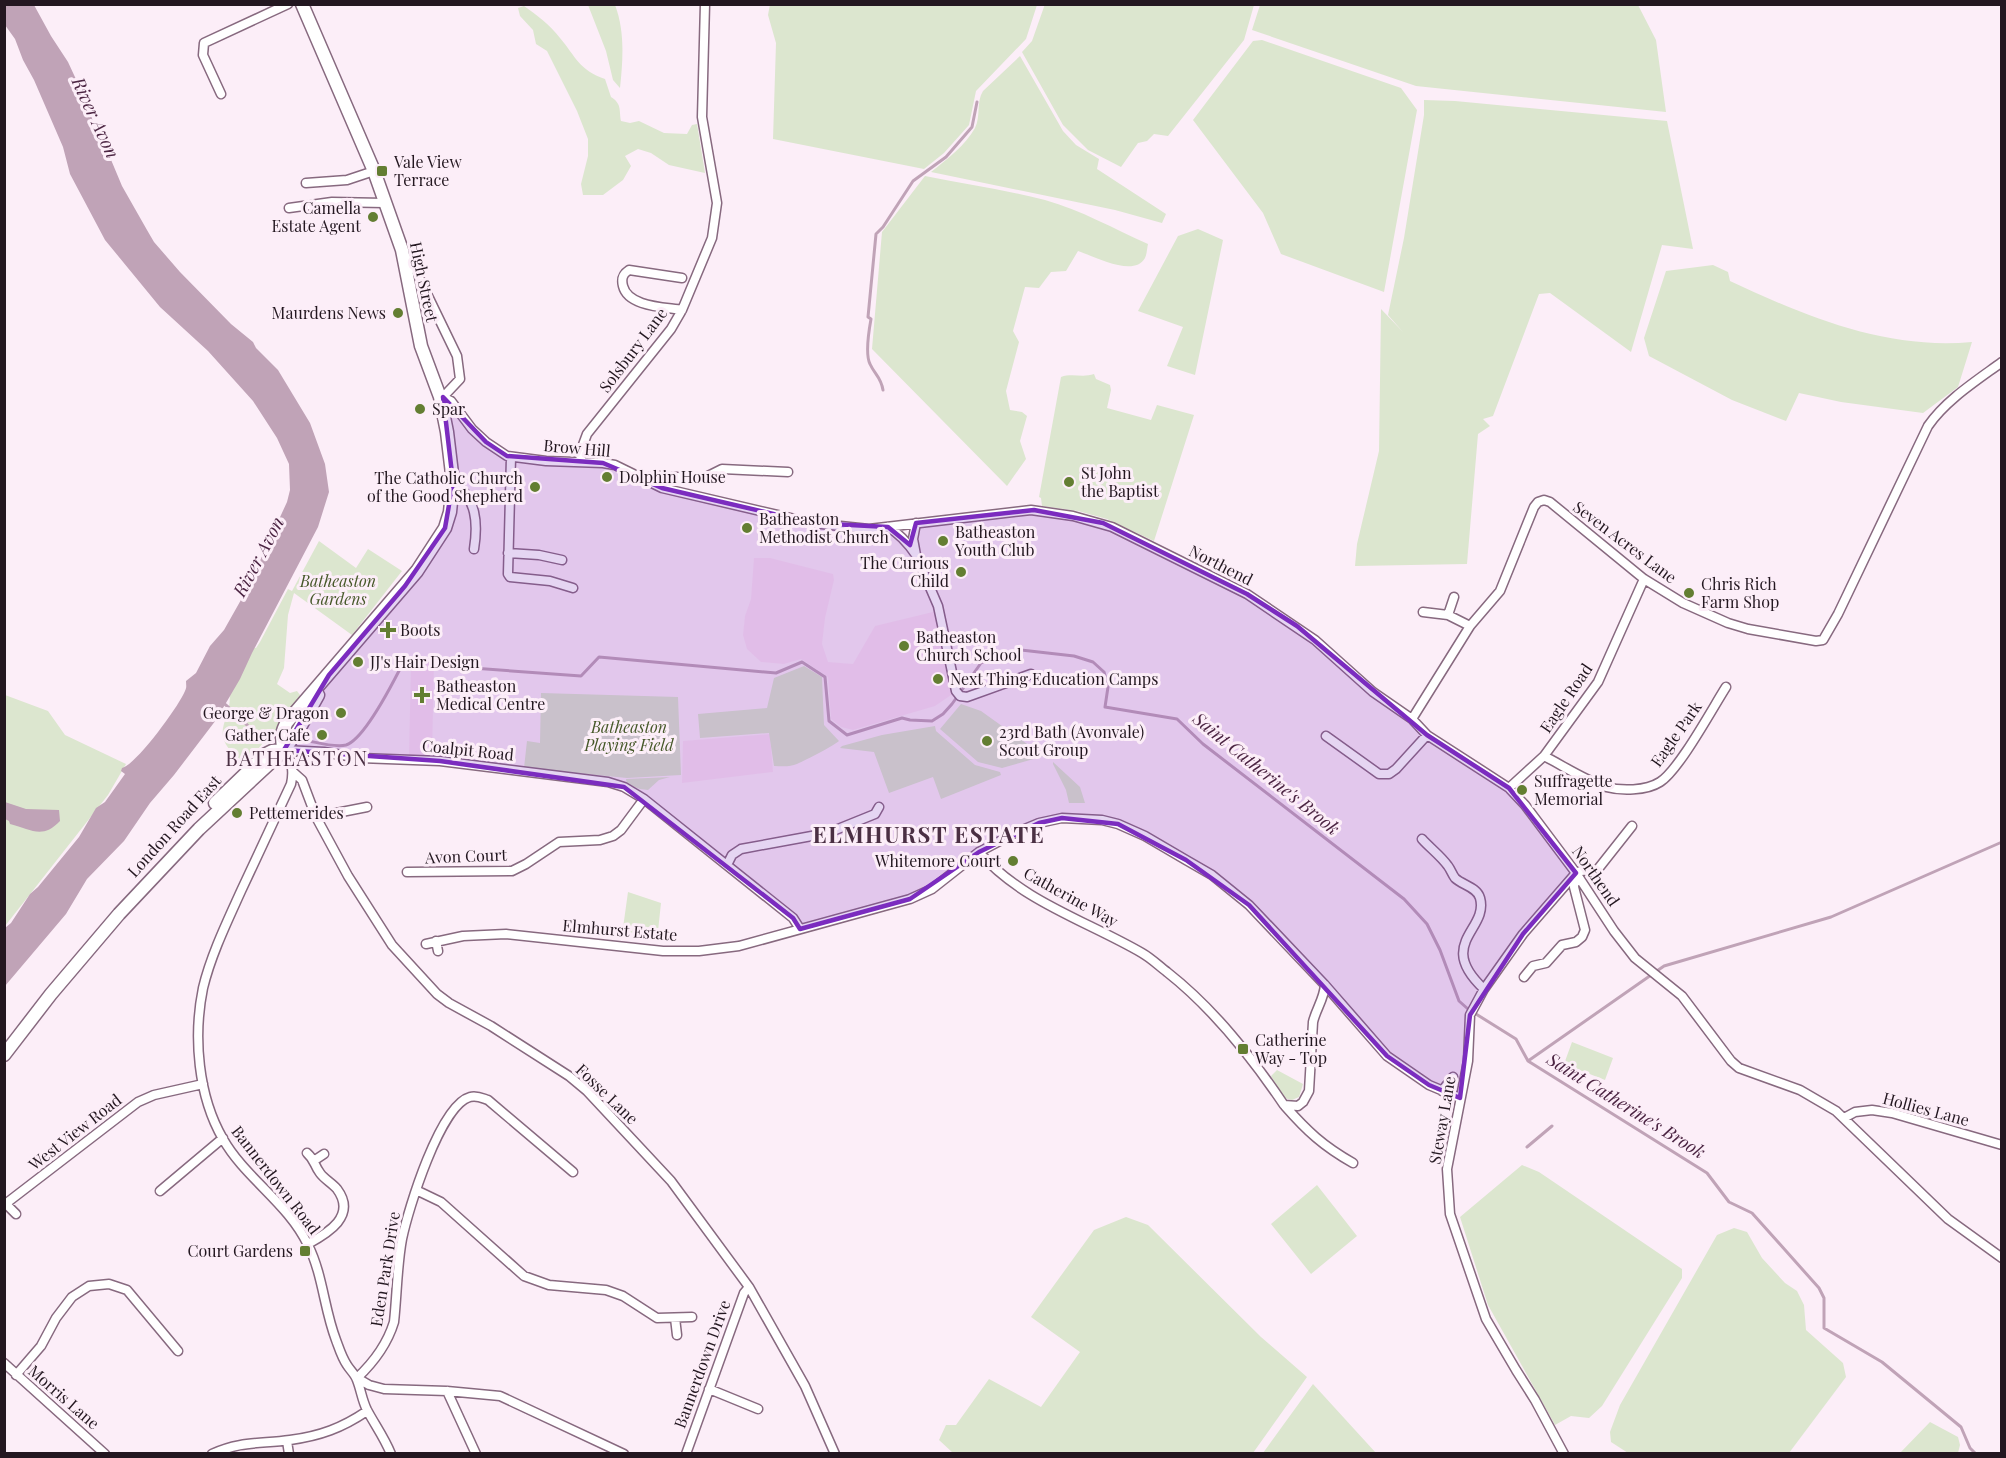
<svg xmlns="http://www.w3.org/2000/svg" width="2006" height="1458" viewBox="0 0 2006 1458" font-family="'Playfair Display',serif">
  <rect width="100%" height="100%" fill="#fceef8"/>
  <!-- built -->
  <path fill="#fbe2f3" d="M754,558H770L833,574L834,580L825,618L822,644L828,662L853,664L875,626L937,611L954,693L935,706L853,730L841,727L831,719L828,677L801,659L784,664L761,662L747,649L743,635L745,616L751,599Z
    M411,663H434L432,756H409Z
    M770,734L773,772L682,783L683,741Z"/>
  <!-- green -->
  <path fill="#dce6cf" d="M770,4H1037V5L1026,39L976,91L969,125L944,153L924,169L773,139L776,43L768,15Z
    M1045,4H1254V5L1244,40L1168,136L1154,134L1147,141L1138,143L1121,167L1088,150L1063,125L1022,52L1032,41Z
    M588,5H615C625,31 623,60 620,88L613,80L606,51Z
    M1260,5H1638L1656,40L1666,112L1416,86L1252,30Z
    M524,6C537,15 550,25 560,38C576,57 579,70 605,79L611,97C622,104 619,110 621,121L630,123L639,121L664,133L687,134L692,125L697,124L705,173L669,165L651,153L638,149L625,156L631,166L623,180L603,195H583L581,184L588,156V139L577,111L547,51L536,44L533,30L520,16L518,8Z
    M1262,40L1401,88L1417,110L1384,292L1281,254L1263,213L1193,120L1253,41Z
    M1020,56L1063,131L1076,145L1099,159L1097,169L1166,214L1162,223L1115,210L931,172C946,160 965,146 975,128C981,116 976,102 983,91Z
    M1424,100L1455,101L1667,121L1693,249L1662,245L1631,352L1550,293L1539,294L1493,416L1483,419L1490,426L1478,434L1467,564L1355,566L1357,544L1379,451L1381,309L1403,332L1388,315L1404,238L1424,115Z
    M925,176C965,184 1006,190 1045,200C1081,210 1114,229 1148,244C1147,248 1147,254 1145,258C1134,278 1094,256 1078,251L1066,271L1051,272L1039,288L1025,287L1013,331L1019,342L1006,391L1010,410L1022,412L1027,416L1020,441L1026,459L1007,486L872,349L882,232Z
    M1198,229L1223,240L1195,375L1167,366L1183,327L1138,311L1178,236Z
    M1713,265L1728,272L1730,281C1807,317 1886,350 1972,342L1958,387L1923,413L1841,402L1799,393L1786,421L1732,400L1649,356L1644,338L1666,271Z
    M1094,374L1096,379L1110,385L1111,390L1107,408L1151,420L1157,405L1194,415L1154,541L1107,519L1078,511L1042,506L1041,498L1039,497L1061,377C1072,373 1083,378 1094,374Z
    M319,541L356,568L368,549L402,571L352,635L294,593L288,615L284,668L277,684L290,693L297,691L300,695L299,707L277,729L274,735L266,744L263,743L252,756L244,762C201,732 238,719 228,687L251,646L256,648L260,642L288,589L292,591Z
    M804,666L822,677L824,725L839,741C835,745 801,763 794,765C788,767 780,766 774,766L769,733L700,738L698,714L767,708L774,678Z
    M541,693L678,697L681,775L627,778L524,768L527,741L540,743Z
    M5,695L48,711L65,735L126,764L108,795L5,926Z
    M961,704L981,711L1044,756L1002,768L978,762L940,729Z
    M935,726L936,731L975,765L1000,772L1001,775L941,799L933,777L889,793L874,752L840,748L842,746L882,735Z
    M1053,762L1080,787L1085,803H1069L1066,790L1053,764Z
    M670,777L659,780L648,790L640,789L627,784L626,779Z
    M628,892L661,903L658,931L646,932L635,937L623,928Z
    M1572,1042L1613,1058L1605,1080L1564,1064Z
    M1277,1070L1303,1084L1299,1097L1292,1100L1284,1098L1271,1076Z
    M1522,1165L1539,1172L1682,1269V1278L1602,1406L1589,1418L1571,1416L1555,1425L1488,1305L1460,1217Z
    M1317,1185L1357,1236L1311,1274L1271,1224Z
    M1126,1217L1148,1225L1261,1337L1307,1377L1253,1453H953L939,1440L946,1425H956L989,1379L1041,1407L1080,1352L1031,1317L1094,1230Z
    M1734,1228L1747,1232L1762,1258L1785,1283L1797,1291L1804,1305L1806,1330L1843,1363L1846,1377L1789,1453H1628L1611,1442L1610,1432L1620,1405L1717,1235Z
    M1313,1384L1376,1453H1263Z
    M1930,1422L1958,1437L1960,1445L1958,1453H1900Z"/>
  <!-- water -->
  <path fill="#c0a3b7" d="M34,5L51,36L68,62L87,103L97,134L104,143L122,186L147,230L154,242L180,272L231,324L253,342L256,348L278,370L310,423L325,464L329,492L318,527L252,653L240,679L216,720L174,775L150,803L124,841L87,879L66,914L5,986V928L11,923L30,894L38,887L79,837L96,808L105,802L125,774L121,771L122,768C136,765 179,706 185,691C187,687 186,685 186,681L196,673L210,646L224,630L246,591L287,502L290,490L289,464L277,438L253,401L208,351L160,307L105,240L70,174L63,147L34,80L23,60L15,39L5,25V5Z
    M5,802L26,809L59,810L60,821C42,840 31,829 10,824L9,821L5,819Z"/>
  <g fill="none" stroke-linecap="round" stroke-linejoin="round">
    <!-- stream -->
    <path stroke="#c0a3b7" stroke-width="3" d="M883,390C881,377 875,375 870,364C865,354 869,330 871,319L868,317L876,234L883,227L913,181L946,157L972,127L977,102
      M222,702C238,714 249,730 266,740
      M304,740C316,742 334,748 346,745C365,739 395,679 404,661H433L445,666L581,676L599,657L776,673L802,662L825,677L829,721L847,735L902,718L910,720L932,721L943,714L952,704L981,663L990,659H1000L1021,650L1074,656L1093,662L1104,672L1108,687L1105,707L1177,719L1203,744L1404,899L1427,924L1440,950L1459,1001L1468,1009L1516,1039L1528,1061L1707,1173L1729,1202L1752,1213L1819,1288L1824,1298V1328L1882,1362L1961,1427L1970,1448L1976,1454
      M1528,1061L1664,966L1831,917L2002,842
      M1527,1147L1552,1126"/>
    <!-- street casing -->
    <g stroke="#87697f" stroke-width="11">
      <path id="street" d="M221,94L203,55L204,43L288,4
        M306,183L347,180L374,171
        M289,208L332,202L385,203
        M405,260L408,259L411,261L457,356L460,379L443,397
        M682,278L629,270C623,274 621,278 623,286C628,307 665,307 682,310
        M440,397H443L451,401L472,429L486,442L507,456L546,461L603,463L615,465L662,488L812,523L869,529L1031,510L1073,516L1112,527L1247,594L1315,640L1373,692L1412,719L1427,735L1509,788L1525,805L1576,873L1614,931L1635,958L1682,996L1731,1061L1739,1068L1800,1090L1836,1111L1948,1219L2002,1258
        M511,457L508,574L510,577L550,581L573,588
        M581,461L580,453L587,434L671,329L682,310L712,238L717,203L702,117L705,4
        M643,478L656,476L698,478L706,477L722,469L788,472
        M453,482C477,498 478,524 474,549
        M888,527C900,534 908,543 916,555L913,539L916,523
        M508,553L539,555L562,560
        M916,555L938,606L956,691L960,696L967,697L1031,674
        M1423,612L1448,615L1470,626
        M1448,615L1454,597
        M1412,719L1470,626L1500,591L1534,507L1538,502L1544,500L1550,502L1644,579L1683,603L1728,623L1748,629L1816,641L1823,640L1838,614L1928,426C1946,400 1976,381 2002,362
        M1326,736L1379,774H1389L1396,769L1427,735
        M284,750C292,762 294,770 291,784C274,820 258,855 241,891C227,922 211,955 203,988C193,1037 198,1096 223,1139C245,1178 288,1203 308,1245C323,1275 324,1309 336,1340C339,1348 342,1358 347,1365C350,1370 355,1374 357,1380C361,1390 362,1400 367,1410C375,1425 384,1437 391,1454
        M284,750L324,752L360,758L440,761L608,782L624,787L644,799L793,918L800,929
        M1544,756C1562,765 1586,781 1606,787C1621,791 1646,791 1660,782C1679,770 1712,709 1726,687
        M293,772L302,780L316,817L348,876L392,945L437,994L449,1003L491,1026L569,1076L587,1091L671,1181L749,1287L805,1386L835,1454
        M1509,788L1544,756L1598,682L1644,579
        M316,817L367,807
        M1422,839C1430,848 1441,856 1448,866C1451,870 1452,874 1455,878C1462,885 1477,887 1480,898C1489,930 1435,943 1484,989
        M979,852C1021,901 1087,921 1142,953C1151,958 1159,966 1167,972C1214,1009 1251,1056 1284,1105L1298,1106L1303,1102L1309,1091L1313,1022C1316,1009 1324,999 1325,985
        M727,865L732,855L741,849L828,833L875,814L879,807
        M407,872L512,871L526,864L559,842L600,840L613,836L621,830L644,799
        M436,941L438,951
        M426,944L463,936L506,934L663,951H699L739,946L910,899L932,889L979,852L1015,833L1039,823L1062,818L1102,820L1118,824L1145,836L1186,860L1212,875L1249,905L1325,985L1387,1056L1429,1085L1460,1098
        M1524,977L1533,966L1546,963L1562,945L1576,942L1582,937L1585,930L1574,887L1576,873
        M1442,1091L1453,1077
        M1285,1106C1307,1131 1323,1146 1353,1163
        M1844,1118L1855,1112L1872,1110L1892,1113L2002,1145
        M307,1153C315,1160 314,1165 320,1173C324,1179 332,1183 337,1189C357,1216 328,1233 308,1244
        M315,1160L324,1154
        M416,1190L441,1202L524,1276L549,1285L606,1290L623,1296L657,1318L692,1317
        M160,1191L223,1138
        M6,1204L16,1214
        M4,1205L138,1102L154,1095L203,1084
        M675,1318L677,1335
        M4,1363L105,1454
        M16,1375L41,1346L56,1318L72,1297L89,1286L109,1284L127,1290L178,1351
        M357,1378C374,1362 387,1345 394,1322C397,1295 397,1266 402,1239C408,1210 440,1105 470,1097C477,1095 482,1098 488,1100L573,1172
        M357,1378L369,1385L384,1389L447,1391L500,1396L624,1454
        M709,1389L758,1409
        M447,1391L476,1454
        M287,1441L289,1454
        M212,1454C240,1441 261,1444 290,1440C320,1436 342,1428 367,1411
        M686,1454L744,1293L749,1287
        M1564,1454L1535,1400L1516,1370L1486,1319L1450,1214L1447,1169L1468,1061L1470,1015L1484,989L1523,934L1576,873C1584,868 1590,873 1598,869L1632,826"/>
    </g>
    <!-- secondary casing -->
    <g stroke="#87697f" stroke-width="15">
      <path id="secondary" d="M284,750C281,739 281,732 287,722L417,571L445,528L450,512L453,482L447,432L440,397L421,346L402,250L374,171L302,4
        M215,803L266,754L272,751L283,750
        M4,1055L51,994L119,914L199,829L284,750L299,729L318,695"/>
    </g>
    <!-- street -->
    <use href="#street" stroke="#fff" stroke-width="8"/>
    <!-- secondary -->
    <use href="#secondary" stroke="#fff" stroke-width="12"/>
  </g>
  <!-- marked area -->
  <path fill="#7b2cbf" fill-opacity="0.2" stroke="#7b2cbf" stroke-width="4.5" stroke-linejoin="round" d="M443,397L486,442L507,456L603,463L662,488L812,523L888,527L910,545L916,523L1034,510L1103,523L1247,594L1297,626L1427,735L1509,788L1576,873L1523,934L1470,1015L1460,1098L1429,1085L1387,1056L1249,905L1186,860L1118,824L1062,818L1039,823L979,852L910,899L800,929L793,918L624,787L440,761L284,750L329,675L405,586L445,528L453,482Z"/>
  <!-- markers -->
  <g fill="#637e32" stroke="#fceef8" stroke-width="2">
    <rect x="376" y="165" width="12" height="12" rx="3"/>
    <circle cx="373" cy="217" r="6"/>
    <circle cx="398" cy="313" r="6"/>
    <circle cx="420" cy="409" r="6"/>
    <circle cx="607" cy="477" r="6"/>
    <circle cx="1069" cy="482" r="6"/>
    <circle cx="535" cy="487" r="6"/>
    <circle cx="747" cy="528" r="6"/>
    <circle cx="943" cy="541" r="6"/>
    <circle cx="961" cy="572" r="6"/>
    <circle cx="1689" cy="593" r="6"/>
    <path d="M385 621h6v6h6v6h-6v6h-6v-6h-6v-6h6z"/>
    <circle cx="904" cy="646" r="6"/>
    <circle cx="358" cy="662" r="6"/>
    <circle cx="938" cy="679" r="6"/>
    <path d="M419 686h6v6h6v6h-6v6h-6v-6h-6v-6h6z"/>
    <circle cx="341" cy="713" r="6"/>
    <circle cx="322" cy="735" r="6"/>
    <circle cx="987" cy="741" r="6"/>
    <circle cx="1522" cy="790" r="6"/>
    <circle cx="237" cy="813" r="6"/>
    <circle cx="1013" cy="861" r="6"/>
    <rect x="1237" y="1043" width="12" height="12" rx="3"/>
    <rect x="299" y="1245" width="12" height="12" rx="3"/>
  </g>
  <g text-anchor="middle" stroke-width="6" stroke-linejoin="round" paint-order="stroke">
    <!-- poi labels -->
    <g font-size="16" fill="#231720" stroke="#fceef8" text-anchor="start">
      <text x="394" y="168">Vale View<tspan x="394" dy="18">Terrace</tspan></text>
      <text x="361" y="214" text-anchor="end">Camella<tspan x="361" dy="18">Estate Agent</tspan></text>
      <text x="386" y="319" text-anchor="end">Maurdens News</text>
      <text x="432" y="415">Spar</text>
      <text x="1081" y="479">St John<tspan x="1081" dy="18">the Baptist</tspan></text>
      <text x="619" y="483">Dolphin House</text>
      <text x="523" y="484" text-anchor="end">The Catholic Church<tspan x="523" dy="18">of the Good Shepherd</tspan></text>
      <text x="759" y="525">Batheaston<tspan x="759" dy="18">Methodist Church</tspan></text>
      <text x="955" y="538">Batheaston<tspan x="955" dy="18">Youth Club</tspan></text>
      <text x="949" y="569" text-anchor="end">The Curious<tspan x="949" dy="18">Child</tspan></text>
      <text x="1701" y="590">Chris Rich<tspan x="1701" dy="18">Farm Shop</tspan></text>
      <text x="400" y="636">Boots</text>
      <text x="916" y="643">Batheaston<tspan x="916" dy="18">Church School</tspan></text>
      <text x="370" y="668">JJ's Hair Design</text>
      <text x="950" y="685">Next Thing Education Camps</text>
      <text x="436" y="692">Batheaston<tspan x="436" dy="18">Medical Centre</tspan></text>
      <text x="329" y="719" text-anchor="end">George &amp; Dragon</text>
      <text x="999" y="738">23rd Bath (Avonvale)<tspan x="999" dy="18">Scout Group</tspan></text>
      <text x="310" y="741" text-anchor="end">Gather Cafe</text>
      <text x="1534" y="787">Suffragette<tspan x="1534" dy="18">Memorial</tspan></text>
      <text x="249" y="819">Pettemerides</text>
      <text x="1001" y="867" text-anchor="end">Whitemore Court</text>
      <text x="1255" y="1046">Catherine<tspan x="1255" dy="18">Way - Top</tspan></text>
      <text x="293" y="1257" text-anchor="end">Court Gardens</text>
    </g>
    <!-- street labels -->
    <g font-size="16" fill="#231720" stroke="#fceef8">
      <text transform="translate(424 282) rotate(78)" y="6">High Street</text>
      <text transform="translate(633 350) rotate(-53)" y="6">Solsbury Lane</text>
      <text transform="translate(577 448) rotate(5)" y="6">Brow Hill</text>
      <text transform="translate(1625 542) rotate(37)" y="6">Seven Acres Lane</text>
      <text transform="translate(1221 565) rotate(27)" y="6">Northend</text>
      <text transform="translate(1566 698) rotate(-56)" y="6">Eagle Road</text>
      <text transform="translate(1676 734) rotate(-55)" y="6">Eagle Park</text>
      <text transform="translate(468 750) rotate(6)" y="6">Coalpit Road</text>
      <text transform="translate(174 826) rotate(-48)" y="6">London Road East</text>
      <text transform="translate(466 856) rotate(-2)" y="6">Avon Court</text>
      <text transform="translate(1596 876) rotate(55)" y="6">Northend</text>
      <text transform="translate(1071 897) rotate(29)" y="6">Catherine Way</text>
      <text transform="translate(620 930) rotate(5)" y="6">Elmhurst Estate</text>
      <text transform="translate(607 1094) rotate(44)" y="6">Fosse Lane</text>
      <text transform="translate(1926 1109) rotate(15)" y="6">Hollies Lane</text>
      <text transform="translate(1442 1120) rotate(-80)" y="6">Steway Lane</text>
      <text transform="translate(75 1132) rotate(-38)" y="6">West View Road</text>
      <text transform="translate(276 1180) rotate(52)" y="6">Bannerdown Road</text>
      <text transform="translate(385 1269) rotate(-81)" y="6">Eden Park Drive</text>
      <text transform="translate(702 1364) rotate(-70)" y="6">Bannerdown Drive</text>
      <text transform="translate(64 1397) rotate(41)" y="6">Morris Lane</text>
    </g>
    <!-- park labels -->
    <g font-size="16" font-style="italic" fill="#465829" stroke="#fceef8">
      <text x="338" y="587">Batheaston<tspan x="338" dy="18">Gardens</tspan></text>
      <text x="629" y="733">Batheaston<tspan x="629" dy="18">Playing Field</tspan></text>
    </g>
    <!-- water labels -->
    <g font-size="18" font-style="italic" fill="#4c2543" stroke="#fceef8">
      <text transform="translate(95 118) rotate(65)" y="6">River Avon</text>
      <text transform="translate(259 557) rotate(-62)" y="6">River Avon</text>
      <text transform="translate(1266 774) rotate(39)" y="6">Saint Catherine's Brook</text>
      <text transform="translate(1626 1106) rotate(32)" y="6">Saint Catherine's Brook</text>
    </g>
    <!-- quarter labels -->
    <g font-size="20" letter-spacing="1.5" fill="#4a2f43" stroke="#fceef8">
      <text x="297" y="766">BATHEASTON</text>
    </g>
    <!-- district labels -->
    <g font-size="22" font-weight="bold" letter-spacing="1.5" fill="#4a2f43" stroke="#fceef8">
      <text x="929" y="843">ELMHURST ESTATE</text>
    </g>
  </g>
  <!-- border -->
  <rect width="2006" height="1458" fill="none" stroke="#231720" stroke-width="12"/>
</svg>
